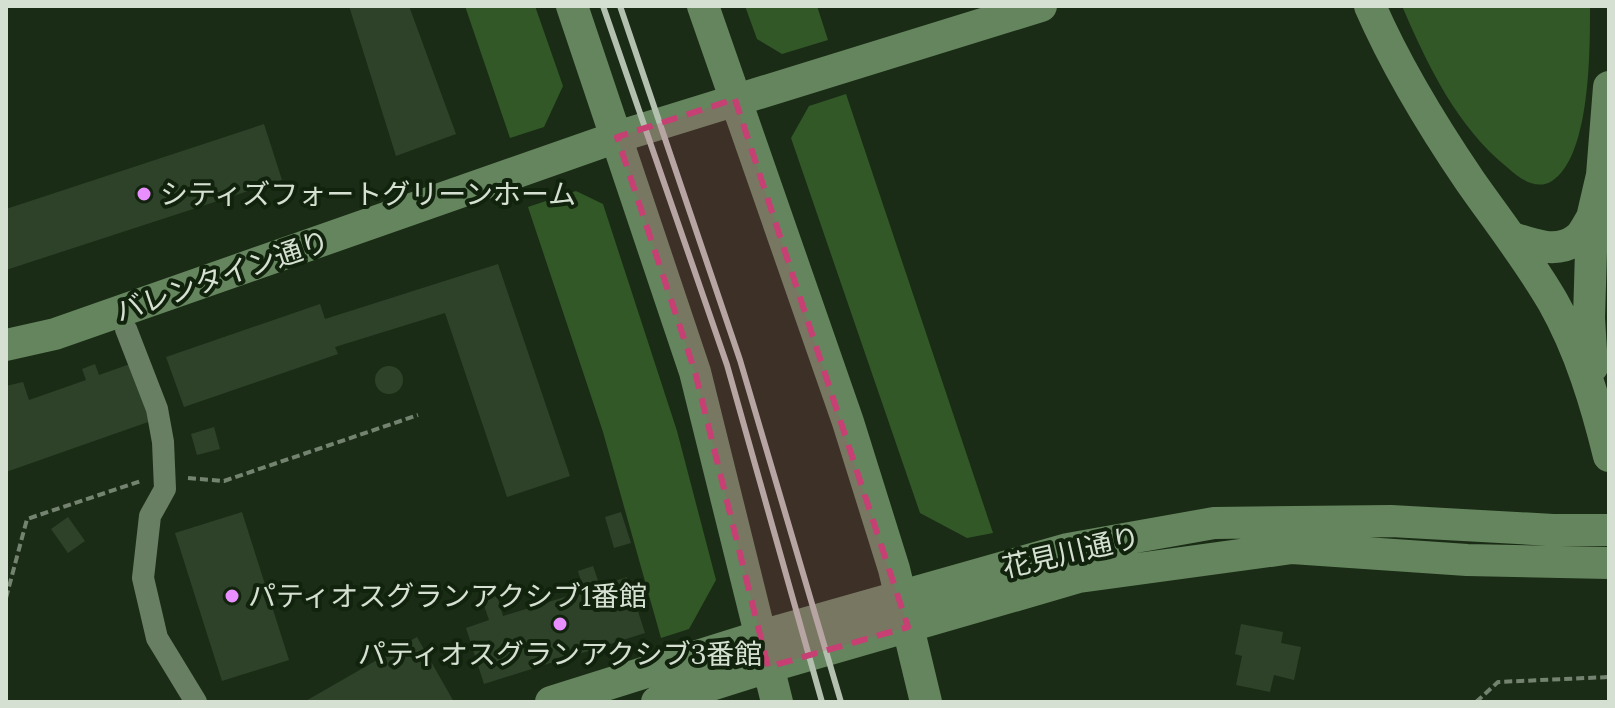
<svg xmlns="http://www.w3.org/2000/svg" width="1615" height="708" viewBox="0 0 1615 708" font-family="Lora,'Noto Sans JP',serif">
  <rect width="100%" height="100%" fill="#1a2c15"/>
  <!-- green -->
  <path fill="#325828" d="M465,6H535L563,86L544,127L510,138Z
    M745,6H817L828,40L782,54L757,39Z
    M1402,6H1590C1590,47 1591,156 1552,181C1536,191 1519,178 1508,168C1457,127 1428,66 1402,6Z
    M846,94L993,533L967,538L920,513L791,138L809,106Z
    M576,191L603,204L677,431L716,580L689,629L661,638L603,432L528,207Z"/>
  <!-- building -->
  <path fill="#2e422a" d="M349,6H409L456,134L396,156Z
    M264,124L282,180L6,270V209Z
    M498,264L570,476L507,497L445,313L335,347L338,354L184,407L166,357L320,304L325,319Z
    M95,364L99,375L130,364L151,421L6,472V386L23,382L29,400L86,380L82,369Z
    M375 380a14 14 0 1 1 28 0a14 14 0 1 1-28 0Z
    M214,427L220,449L197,455L191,434Z
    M242,512L289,660L222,681L175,533Z
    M621,512L631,543L614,548L605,517Z
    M68,517L85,541L68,553L51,529Z
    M593,566L600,586L627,577L645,633L484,684L466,628L489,620L482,600L497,596L503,616L584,591L578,571Z
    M1241,624L1283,632L1281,643L1301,647L1294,680L1274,675L1270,692L1236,685L1242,656L1235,654Z
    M417,637L454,702H304Z"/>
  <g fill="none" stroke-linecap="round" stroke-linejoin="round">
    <!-- path -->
    <path stroke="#748370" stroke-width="4" stroke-dasharray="8 4" stroke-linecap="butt" d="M188,478L224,481L418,415
      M6,598L27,519L141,481
      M1476,702L1498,682L1609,677"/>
    <!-- street -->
    <path stroke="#697f64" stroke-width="22" d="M126,329L157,409L163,442L165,489L150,516L143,578L157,638L196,702"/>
    <!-- secondary -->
    <path stroke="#65855e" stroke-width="32" d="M572,6L695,372L777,702
      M703,6L848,422L894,569L926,702
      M1370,6C1397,68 1432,125 1470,181C1498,221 1528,259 1553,302C1580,350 1596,403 1609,456
      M1513,238C1533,245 1558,254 1577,239C1583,235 1588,224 1592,218
      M6,345L55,334L617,137L1041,6
      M1592,367L1589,318L1592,218L1602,175L1609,87
      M551,702L761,636L1068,549L1214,523L1391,521L1553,530H1609
      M657,702L768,667L1079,577L1292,548L1467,560L1609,563"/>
    <!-- rail -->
    <path stroke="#b3bfaf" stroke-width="6" d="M603,6L727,365L822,702
      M620,6L740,360L841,702"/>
  </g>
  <!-- marked area -->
  <path fill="#c64073" fill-opacity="0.2" stroke="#c64073" stroke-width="6" stroke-dasharray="16 10" stroke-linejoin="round" d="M735,99L908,627L768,667L695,372L617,137Z"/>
  <!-- markers -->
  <g fill="#e88eff" stroke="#11230c" stroke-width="3">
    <circle cx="144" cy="194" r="8"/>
    <circle cx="232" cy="596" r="8"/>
    <circle cx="560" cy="624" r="8"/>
  </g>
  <g text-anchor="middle" stroke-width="8" stroke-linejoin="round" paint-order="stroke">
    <!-- poi labels -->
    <g font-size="28" fill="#d5e0d2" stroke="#11230c" text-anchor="start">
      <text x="160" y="204">シティズフォートグリーンホーム</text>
      <text x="248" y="606">パティオスグランアクシブ1番館</text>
      <text x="560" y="664" text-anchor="middle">パティオスグランアクシブ3番館</text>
    </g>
    <!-- street labels -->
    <g font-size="28" fill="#d5e0d2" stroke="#11230c">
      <text transform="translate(222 276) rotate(-19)" y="10">バレンタイン通り</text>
      <text transform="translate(1071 552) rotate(-13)" y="10">花見川通り</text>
    </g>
  </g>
  <!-- border -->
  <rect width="1615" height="708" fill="none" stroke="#d5e0d2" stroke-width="16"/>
</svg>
